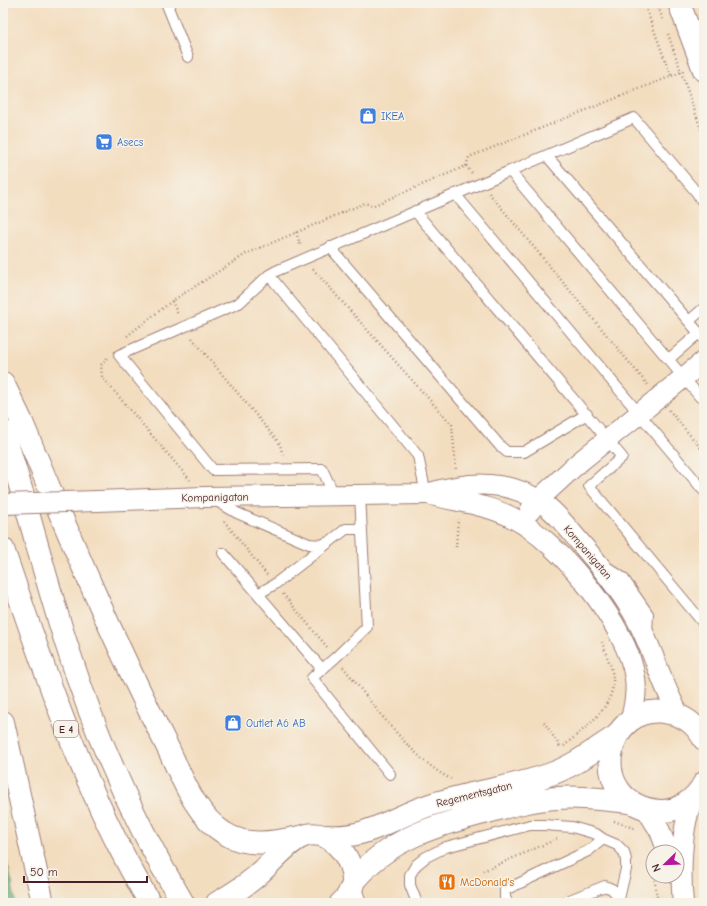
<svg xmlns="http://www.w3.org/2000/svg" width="707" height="906" viewBox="0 0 707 906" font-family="'Comic Neue',sans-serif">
  <defs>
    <pattern id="forest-firs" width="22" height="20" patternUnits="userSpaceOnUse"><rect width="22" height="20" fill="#68b27a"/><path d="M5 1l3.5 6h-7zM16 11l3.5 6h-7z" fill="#589064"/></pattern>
  </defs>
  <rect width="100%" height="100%" fill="#f7f3e8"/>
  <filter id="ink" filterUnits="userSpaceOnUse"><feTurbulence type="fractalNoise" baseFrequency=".025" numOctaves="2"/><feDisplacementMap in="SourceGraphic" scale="8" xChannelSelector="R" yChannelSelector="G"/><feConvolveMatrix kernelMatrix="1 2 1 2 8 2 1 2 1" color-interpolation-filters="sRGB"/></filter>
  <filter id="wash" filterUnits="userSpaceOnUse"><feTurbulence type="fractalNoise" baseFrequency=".012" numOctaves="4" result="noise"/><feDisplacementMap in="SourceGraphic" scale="16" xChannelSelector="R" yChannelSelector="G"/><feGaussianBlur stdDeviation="0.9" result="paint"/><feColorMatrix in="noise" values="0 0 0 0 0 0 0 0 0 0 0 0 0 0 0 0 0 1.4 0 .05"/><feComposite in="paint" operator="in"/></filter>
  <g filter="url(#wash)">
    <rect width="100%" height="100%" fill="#f3ddbf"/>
    <!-- forest -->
    <path fill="url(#forest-firs)" stroke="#596852" d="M3,846L12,883L15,903H3Z"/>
  </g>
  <g filter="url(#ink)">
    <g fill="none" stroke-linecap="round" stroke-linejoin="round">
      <!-- lane casing -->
      <g stroke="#9e7e75" stroke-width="12">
        <path id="lane" d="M171,3L167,5L188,57
          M547,156L704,339
          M510,171L700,397L704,394
          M455,194L704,491
          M415,211L622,457L589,486L704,624
          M330,247L500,446L507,452H524L587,414
          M269,275L418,456L426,494
          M689,321L704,308
          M669,359L699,333
          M360,495L367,627L335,658L312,678L390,774
          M332,496L331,488L322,469L213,470L119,355L239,303L269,275L276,271L634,118L697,193L704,204
          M215,500L237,513L309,544L321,545L328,542
          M223,553L322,669
          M610,569L623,578L648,614L647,632
          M258,594L275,584L346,529H362
          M417,903L410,885V875L416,865L426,857L446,847L530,825H544L572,827L596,834L603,839L617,845L624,852L626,860V869L618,903
          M508,903L505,898V890L588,851L603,839
          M562,903L605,886L612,889L618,896"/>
      </g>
      <!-- street casing -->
      <g stroke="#9e7e75" stroke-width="22">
        <path id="street" d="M428,494C457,502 486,504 513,518C559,541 628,626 635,678C637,692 634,706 631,720
          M97,501L204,497L426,494C464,483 502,478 538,500C556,511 570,531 584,547C603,569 622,592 636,618C653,649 661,683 679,715
          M530,511L538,500L577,464L704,361
          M647,810L660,831L668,852
          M683,903C680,873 681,824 694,797"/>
      </g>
      <!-- secondary casing -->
      <g stroke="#9e7e75" stroke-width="24">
        <path id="secondary" d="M679,3L704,70
          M704,739C695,724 685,716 669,713C605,698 582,804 660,811C678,812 696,799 704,783
          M327,836C370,839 393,816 433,804C470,792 510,788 548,775C573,767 594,750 616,736
          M353,882C388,838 439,824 491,811C513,805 535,799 557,798C581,796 606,800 630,802
          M217,903C229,896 242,888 253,879C269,867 289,839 307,835C332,829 354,860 353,882C353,889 347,898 341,903"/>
      </g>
      <!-- highway casing -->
      <g stroke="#9e7e75" stroke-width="24">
        <path id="highway" d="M3,383L21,420C66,529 113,640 167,746C181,775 195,815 224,833C247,848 275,842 300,837
          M3,431C28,505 45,581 70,655C98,742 136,825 183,903
          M3,549C44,670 84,792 150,903
          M3,722L43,903
          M350,890L355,903"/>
      </g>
      <!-- path -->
      <path stroke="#9e7e75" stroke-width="2.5" stroke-dasharray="1 3" stroke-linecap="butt" d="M644,3L671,76
        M657,3L663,20
        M668,34L704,138
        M466,166L472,173
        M489,193L648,385
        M296,232L301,247
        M313,269L452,425L456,470
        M172,301L178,315
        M127,336L172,301L246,254L365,203L372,206L466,166L469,157L684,71
        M192,338L280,444L283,457
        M107,358L101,365L102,377L190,480
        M669,410L704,452
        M224,521L267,575
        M456,547L458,519
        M283,594L327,647
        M343,667C371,701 412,760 451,779
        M544,722L561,748
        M564,746C584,728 615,708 613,678C612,666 605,653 602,642
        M614,821L636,829
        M702,846L704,864
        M652,860L653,868
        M483,871L557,839
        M654,876L658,903"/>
      <!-- lane -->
      <use href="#lane" stroke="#fff" stroke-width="10"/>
      <!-- street -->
      <use href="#street" stroke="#fff" stroke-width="20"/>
      <!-- secondary -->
      <use href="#secondary" stroke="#fff" stroke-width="22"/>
      <!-- highway -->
      <use href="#highway" stroke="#fff" stroke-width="22"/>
      <!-- street-bridge casing -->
      <g stroke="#9e7e75" stroke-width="22" stroke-linecap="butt">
        <path id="street-bridge" d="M3,504L97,501"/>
      </g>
      <!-- street-bridge -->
      <use href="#street-bridge" stroke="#fff" stroke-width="20"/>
    </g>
  </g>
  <!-- icons -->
  <defs>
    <g id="shop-square" transform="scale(0.9)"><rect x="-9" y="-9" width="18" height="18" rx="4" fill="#3f7fe0" stroke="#f7f3e8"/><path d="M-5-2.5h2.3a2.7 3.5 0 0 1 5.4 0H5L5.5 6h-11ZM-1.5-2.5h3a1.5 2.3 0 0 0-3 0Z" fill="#fff"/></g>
    <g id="supermarket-square" transform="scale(0.9)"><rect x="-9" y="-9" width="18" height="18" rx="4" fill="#3f7fe0" stroke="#f7f3e8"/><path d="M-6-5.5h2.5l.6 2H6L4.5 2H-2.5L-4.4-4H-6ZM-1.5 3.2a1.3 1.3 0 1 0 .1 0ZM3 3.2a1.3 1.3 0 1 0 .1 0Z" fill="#fff"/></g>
    <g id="restaurant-square" transform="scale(0.9)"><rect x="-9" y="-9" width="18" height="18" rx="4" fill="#e8710a" stroke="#f7f3e8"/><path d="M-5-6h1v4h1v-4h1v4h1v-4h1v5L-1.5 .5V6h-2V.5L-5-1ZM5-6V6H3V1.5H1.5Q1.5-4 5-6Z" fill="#fff"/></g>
  </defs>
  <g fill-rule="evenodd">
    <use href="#shop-square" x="368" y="116"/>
    <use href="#supermarket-square" x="104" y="142"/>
    <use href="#shop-square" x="233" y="723"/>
    <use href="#restaurant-square" x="447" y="882"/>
  </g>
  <g text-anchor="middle" stroke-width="3" stroke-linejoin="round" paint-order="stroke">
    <!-- shield labels -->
    <rect fill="#f7f3e8" stroke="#7e5f64" stroke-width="1" x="54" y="721" width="24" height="16" rx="3"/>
    <g font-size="10" font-weight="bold" fill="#4a1f2b">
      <text x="66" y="733">E 4</text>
    </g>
    <!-- shop labels -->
    <g font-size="11" fill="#366cbe" stroke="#f7f3e8" text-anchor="start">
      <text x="381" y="120">IKEA</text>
      <text x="117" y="146">Asecs</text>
      <text x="246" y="727">Outlet A6 AB</text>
    </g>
    <!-- street labels -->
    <g font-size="11" fill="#4a1f2b" stroke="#f7f3e8">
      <text transform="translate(215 497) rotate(-1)" y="4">Kompanigatan</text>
      <text transform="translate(588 552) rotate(49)" y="4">Kompanigatan</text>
      <text transform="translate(474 794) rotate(-14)" y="4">Regementsgatan</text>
    </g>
    <!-- food labels -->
    <g font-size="11" fill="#c56008" stroke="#f7f3e8" text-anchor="start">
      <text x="460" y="886">McDonald's</text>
    </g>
  </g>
  <!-- margin -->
  <rect width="707" height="906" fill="none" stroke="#f7f3e8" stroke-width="16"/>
  <!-- north arrow -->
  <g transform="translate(665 864) rotate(247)"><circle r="19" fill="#f7f3e8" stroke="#b29e9c"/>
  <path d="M0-3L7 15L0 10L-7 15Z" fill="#b5179e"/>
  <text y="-6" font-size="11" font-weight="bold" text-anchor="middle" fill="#4a1f2b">N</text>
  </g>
  <!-- scale -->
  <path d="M24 876v6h123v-6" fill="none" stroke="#4a1f2b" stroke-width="2"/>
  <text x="30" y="876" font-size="12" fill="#4a1f2b" stroke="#f7f3e8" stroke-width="3" paint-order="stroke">50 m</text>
</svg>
